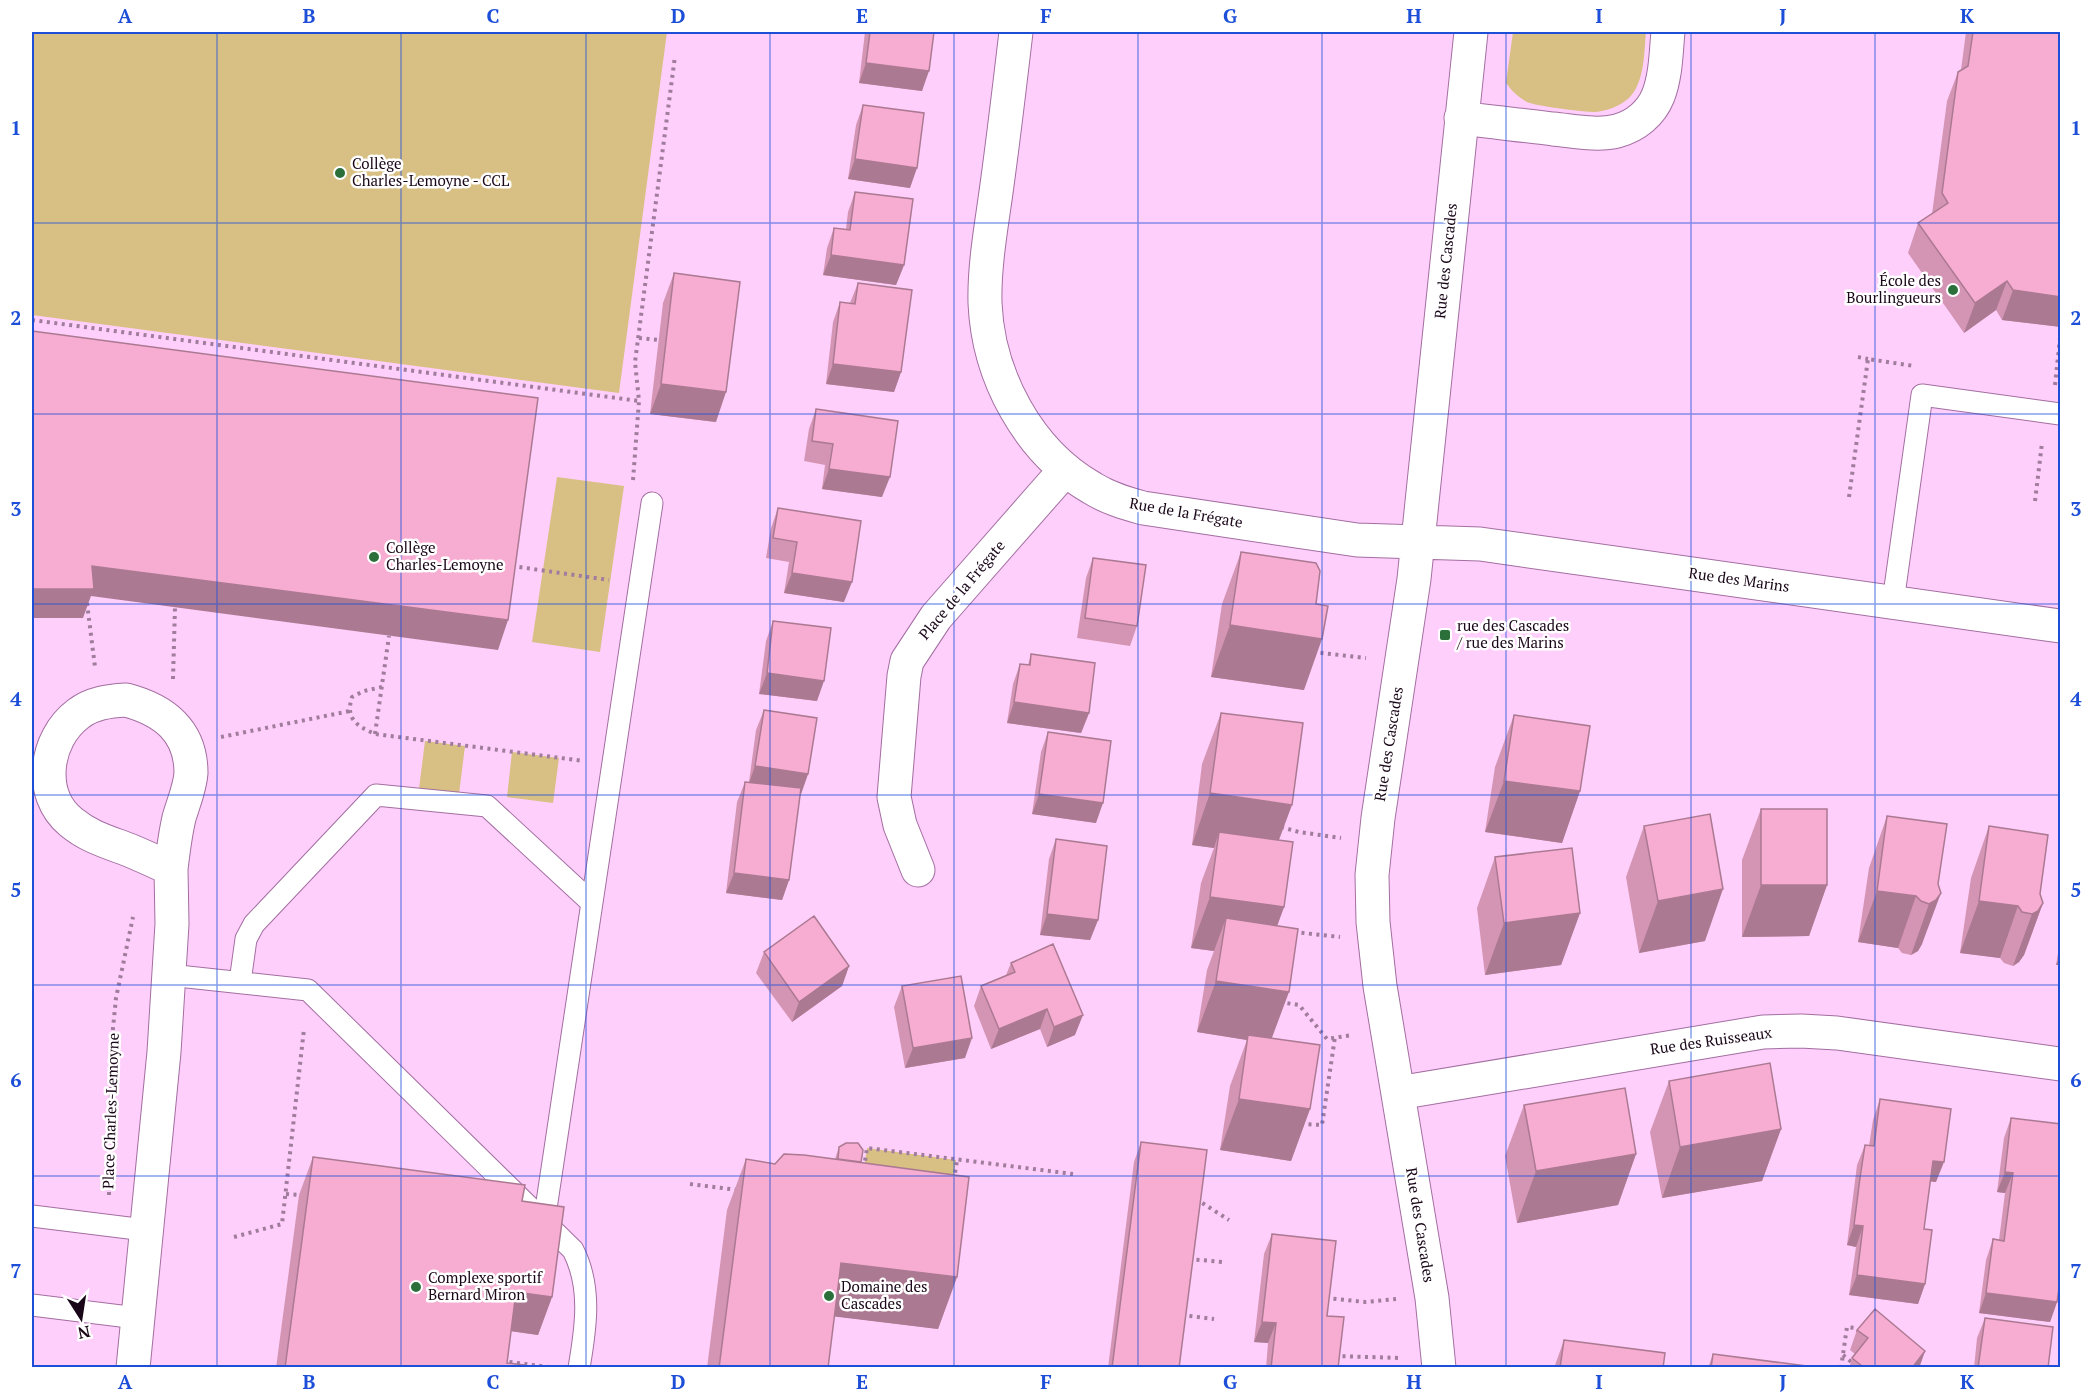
<svg xmlns="http://www.w3.org/2000/svg" width="2092" height="1399" viewBox="0 0 2092 1399" font-family="'PT Serif',serif">
  <rect width="100%" height="100%" fill="#fecffb"/>
  <!-- green -->
  <path fill="#d8c084" d="M32,32H667L619,393L32,315Z
    M1513,32H1646C1644,52 1645,82 1629,98C1620,106 1607,111 1595,112C1584,112 1535,106 1527,102C1518,97 1512,91 1506,83Z
    M557,477L624,486L600,652L532,642Z
    M425,741L465,746L459,794L419,789Z
    M512,752L559,758L553,803L507,797Z
    M867,1148L956,1160L949,1210L862,1183Z"/>
  <g fill="none" stroke-linecap="round" stroke-linejoin="round">
    <!-- lane casing -->
    <g stroke="#a36ea1" stroke-width="23">
      <path id="lane" d="M1893,602L1922,395L2060,414
        M169,975L308,990L573,1250C592,1287 586,1327 579,1368
        M240,982L246,939L254,924L376,795L487,806L592,903
        M32,1216L145,1230
        M544,1222L652,503
        M32,1305L137,1318"/>
    </g>
    <!-- street casing -->
    <g stroke="#a36ea1" stroke-width="35">
      <path id="street" d="M1016,32C1010,83 1004,134 997,185C992,223 984,264 985,303C988,376 1028,451 1092,488C1108,498 1125,503 1143,508L1357,540L1480,544L2060,626
        M1461,118C1491,122 1522,125 1553,129C1574,131 1597,136 1617,131C1636,126 1651,113 1658,96C1666,76 1666,52 1668,32
        M126,700C164,710 191,731 191,773C190,788 183,804 179,818C175,835 173,852 171,869C157,862 143,856 129,850C108,842 89,837 71,822C37,794 45,739 78,714C92,703 109,701 126,700Z
        M918,870L900,825L894,797L904,676L907,661L936,617L1065,470
        M1398,1093L1763,1032L1801,1031L1837,1033L2060,1064
        M133,1368L164,1052L172,924L171,869
        M1439,1368L1432,1298L1380,986L1373,922L1372,875L1378,818L1414,579L1471,32"/>
    </g>
    <!-- path -->
    <path stroke="#a07c9d" stroke-width="4" stroke-dasharray="3 4.5" stroke-linecap="butt" d="M32,320L639,401
      M639,338L659,340
      M1858,357L1868,359
      M2055,385L2060,338
      M633,480L639,401L635,362L675,56
      M1849,497L1868,359L1914,366
      M2035,501L2042,443
      M512,566L609,580
      M87,603L95,667
      M1313,652L1366,658
      M173,679L175,607
      M382,687L364,691L352,697C345,719 357,726 375,734L584,761
      M375,734L389,636
      M221,737L350,711
      M1281,827L1299,832L1341,838
      M1294,932L1340,937
      M1280,1002L1299,1005L1327,1039L1352,1035
      M1301,1124L1322,1125L1335,1037
      M864,1168L867,1148L1073,1174
      M954,1180L957,1160
      M690,1184L738,1190
      M286,1194L299,1195
      M109,1195L112,1038L116,998L133,917
      M1196,1199L1229,1220
      M234,1237L282,1224L304,1029
      M1189,1259L1223,1262
      M1326,1298L1365,1302L1396,1299
      M1182,1315L1214,1319
      M1843,1355L1855,1365
      M1335,1356L1402,1358
      M502,1361L548,1367
      M1841,1368L1847,1327L1855,1328L1860,1333"/>
    <!-- lane -->
    <use href="#lane" stroke="#fff" stroke-width="21"/>
    <!-- street -->
    <use href="#street" stroke="#fff" stroke-width="33"/>
  </g>
  <!-- wall -->
  <path fill="#d495b4" d="M865,32H934L922,91L859,83Z
    M1966,32H2061V327L2002,320L1996,310L1964,333L1908,253L1918,223L1932,214L1947,101L1958,72L1961,70Z
    M863,105L910,188L848,179L856,125Z
    M855,192L904,265L896,285L823,275L827,248L834,228L846,229L848,212Z
    M674,273L716,422L650,414L663,303Z
    M858,283L901,372L894,392L826,384L833,322L840,302L850,303Z
    M816,409L882,497L822,489L825,465L804,461L809,429Z
    M778,508L844,602L784,593L789,562L766,558L771,528Z
    M1241,552L1304,690L1211,677L1222,604Z
    M1093,558L1137,626L1130,646L1077,638L1086,578Z
    M773,621L817,701L759,694L766,641Z
    M1031,654L1089,713L1081,733L1007,723L1013,684L1020,664L1028,665Z
    M764,710L808,774L801,794H800L789,880L782,900L726,893L737,802L745,782H749L756,730Z
    M1221,713L1279,840L1284,907L1277,926L1272,1038L1310,1109L1291,1161L1220,1150L1230,1086L1247,1040L1197,1032L1207,970L1214,951L1191,948L1201,883L1214,848L1192,845L1202,764Z
    M1514,715L1580,791L1562,843L1485,832L1495,767Z
    M1048,732L1096,823L1032,814L1041,752Z
    M1761,809L1827,885L1809,936L1742,937V860Z
    M1887,816L1947,824L1922,944L1918,951L1911,955L1902,953L1898,948L1858,942L1869,868Z
    M1644,826L1705,941L1639,953L1626,877Z
    M1989,826L2040,894L2043,903L2024,955L2019,962L2013,966L2004,963L2000,958L1960,953L1971,878Z
    M1056,839L1098,920L1090,940L1040,935L1049,859Z
    M1495,857L1580,913L1561,965L1485,975L1477,908Z
    M2061,935V965H2056Z
    M764,952L849,966L842,986L792,1022L756,973Z
    M1011,963L1075,1035L1047,1047L1040,1029L991,1049L974,1006L981,986L1006,975Z
    M902,986L965,1058L905,1068L894,1007Z
    M1669,1081L1781,1129L1762,1181L1662,1198L1650,1132Z
    M1880,1099L1936,1182L1930,1181L1924,1229L1925,1284L1918,1304L1849,1295L1856,1247L1847,1245L1857,1165L1865,1145L1869,1146L1873,1120Z
    M1524,1105L1636,1154L1618,1205L1517,1223L1505,1156Z
    M2011,1118L2057,1302L2050,1322L1979,1313L1986,1260L1993,1239L1999,1240L2005,1193L1997,1192L2004,1138Z
    M1141,1142L1179,1368H1108L1134,1162Z
    M839,1147L861,1162L957,1277L938,1329L834,1316L828,1368H707L727,1210L746,1159L775,1164L835,1159Z
    M313,1157L522,1201L552,1297L538,1335L511,1331L507,1363L524,1368H276L299,1195Z
    M1272,1234L1327,1316L1338,1368H1266L1268,1343L1254,1342L1264,1254Z
    M1985,1318L2048,1368H1974L1977,1338Z
    M1857,1330L1925,1351L1919,1368H1849L1852,1358L1855,1354L1850,1350Z
    M1564,1340L1663,1368H1554Z
    M1713,1354L1814,1368H1708Z"/>
  <!-- shaded-wall -->
  <path fill="#ac7992" d="M866,63L929,71L922,91L859,83Z
    M855,159L917,168L910,188L848,179Z
    M831,255L904,265L896,285L823,275Z
    M2007,281L1996,310L1964,333L1975,303Z
    M2013,290L2061,297V327L2002,320Z
    M833,364L901,372L894,392L826,384Z
    M661,384L726,392L716,422L650,414Z
    M829,469L890,477L882,497L822,489Z
    M92,566L508,620L498,650L91,596L83,618H32V589Z
    M792,573L852,582L844,602L784,593Z
    M1230,625L1322,639L1304,690L1211,677Z
    M767,673L824,681L817,701L759,694Z
    M1014,702L1089,713L1081,733L1007,723Z
    M755,766L808,774L801,794L748,786Z
    M1504,781L1580,791L1562,843L1485,832Z
    M1210,793L1292,805L1273,856L1219,832L1214,848L1192,845Z
    M1039,794L1103,803L1096,823L1032,814Z
    M734,873L789,880L782,900L726,893Z
    M1761,885H1827L1809,936L1742,937Z
    M1723,889L1705,941L1639,953L1658,901Z
    M1877,891L1916,896L1898,948L1858,942Z
    M1941,893L1922,944L1918,951L1911,955L1929,904Z
    M1210,897L1284,907L1265,959L1226,918L1214,951L1191,948Z
    M1979,901L2018,906L2000,958L1960,953Z
    M2043,903L2024,955L2019,962L2013,966L2032,914Z
    M1580,913L1561,965L1485,975L1504,923Z
    M1047,914L1098,920L1090,940L1040,935Z
    M2061,954V965H2056Z
    M849,966L842,986L792,1022L799,1002Z
    M1216,981L1289,992L1270,1043L1248,1035L1247,1040L1197,1032Z
    M1047,1009L1040,1029L991,1049L999,1029Z
    M1083,1015L1075,1035L1047,1047L1054,1027Z
    M972,1038L965,1058L905,1068L913,1048Z
    M1239,1099L1310,1109L1291,1161L1220,1150Z
    M1781,1129L1762,1181L1662,1198L1680,1147Z
    M1636,1154L1618,1205L1517,1223L1536,1171Z
    M1933,1161L1944,1162L1936,1182L1926,1181Z
    M2005,1172L2013,1173L2005,1193L1997,1192Z
    M1854,1225L1863,1226L1856,1247L1847,1245Z
    M841,1263L957,1277L938,1329L822,1315Z
    M1857,1275L1925,1284L1918,1304L1849,1295Z
    M516,1292L552,1297L538,1335L502,1330Z
    M1986,1293L2057,1302L2050,1322L1979,1313Z
    M1262,1322L1276,1323L1268,1343L1254,1342Z
    M1925,1351L1919,1368H1912Z"/>
  <!-- building -->
  <path fill="#f6add1" stroke="#ac7992" stroke-width="1.5" d="M870,32H934L929,71L866,63Z
    M1973,32H2061V297L2013,290L2007,281L1975,303L1918,223L1948,203L1942,193L1958,72L1968,66Z
    M863,105L924,113L917,168L855,159Z
    M855,192L913,199L904,265L831,255L834,228L850,230Z
    M674,273L740,282L726,392L661,384Z
    M858,283L912,290L901,372L833,364L840,302L855,304Z
    M32,331L538,398L508,620L92,566L94,589H32Z
    M816,409L898,421L890,477L829,469L833,444L812,441Z
    M778,508L861,521L852,582L792,573L797,542L773,538Z
    M1241,552L1316,563L1320,571L1316,604L1328,606L1322,639L1230,625Z
    M1093,558L1146,565L1137,626L1085,618Z
    M773,621L831,628L824,681L767,673Z
    M1031,654L1095,663L1089,713L1014,702L1020,664L1030,665Z
    M764,710L817,718L808,774L755,766Z
    M1221,713L1303,723L1292,805L1210,793Z
    M1514,715L1590,726L1580,791L1504,781Z
    M1048,732L1111,741L1103,803L1039,794Z
    M745,782L801,788L789,880L734,873Z
    M1761,809H1827V885H1761Z
    M1710,814L1723,889L1658,901L1644,826Z
    M1887,816L1947,824L1938,884L1941,893L1936,900L1929,904L1921,901L1916,896L1877,891Z
    M1989,826L2048,835L2040,894L2043,903L2038,911L2032,914L2022,912L2018,906L1979,901Z
    M1219,832L1293,842L1284,907L1210,897Z
    M1056,839L1107,846L1098,920L1047,914Z
    M1572,848L1580,913L1504,923L1495,857Z
    M814,916L849,966L799,1002L764,952Z
    M1226,918L1298,929L1289,992L1216,981Z
    M1053,944L1083,1015L1054,1027L1047,1009L999,1029L981,986L1015,972L1011,963Z
    M961,976L972,1038L913,1048L902,986Z
    M1248,1035L1320,1045L1310,1109L1239,1099Z
    M1770,1063L1781,1129L1680,1147L1669,1081Z
    M1625,1088L1636,1154L1536,1171L1524,1105Z
    M1880,1099L1951,1109L1944,1162L1933,1161L1924,1229L1932,1230L1925,1284L1857,1275L1863,1226L1854,1225L1860,1178L1865,1145L1874,1146Z
    M2011,1118L2061,1124V1274L2057,1302L1986,1293L1993,1239L2004,1241L2013,1173L2005,1172Z
    M1141,1142L1207,1150L1179,1368H1112Z
    M846,1143H858L863,1150L861,1162L838,1159L839,1147Z
    M784,1154L804,1155L969,1177L957,1277L841,1263L828,1368H719L746,1159L775,1164Z
    M313,1157L525,1185L522,1201L564,1207L552,1297L516,1292L507,1363L524,1365V1368H285Z
    M1272,1234L1336,1241L1327,1316L1344,1317L1338,1368H1271L1276,1323L1262,1322Z
    M1875,1309L1925,1351L1912,1368H1861L1862,1366L1852,1358L1868,1338L1857,1330Z
    M1985,1318L2053,1327L2048,1368H1978Z
    M1564,1340L1665,1353L1663,1368H1560Z
    M1713,1354L1814,1367V1368H1711Z"/>
  <!-- grid -->
  <path fill="none" stroke="#1d4ed8" stroke-width="1.5" stroke-opacity="0.55" d="M217,32V1368M401,32V1368M586,32V1368M770,32V1368M954,32V1368M1138,32V1368M1322,32V1368M1506,32V1368M1691,32V1368M1875,32V1368M32,223H2060M32,414H2060M32,604H2060M32,795H2060M32,985H2060M32,1176H2060"/>
  <!-- markers -->
  <g fill="#2b6f3a" stroke="#fff" stroke-width="2">
    <circle cx="340" cy="173" r="6"/>
    <circle cx="1953" cy="290" r="6"/>
    <circle cx="374" cy="557" r="6"/>
    <rect x="1439" y="629" width="12" height="12" rx="3"/>
    <circle cx="416" cy="1287" r="6"/>
    <circle cx="829" cy="1296" r="6"/>
  </g>
  <g text-anchor="middle" stroke-width="5" stroke-linejoin="round" paint-order="stroke">
    <!-- poi labels -->
    <g font-size="15" fill="#190618" stroke="#fff" text-anchor="start">
      <text x="352" y="169">Collège<tspan x="352" dy="17">Charles-Lemoyne - CCL</tspan></text>
      <text x="1941" y="286" text-anchor="end">École des<tspan x="1941" dy="17">Bourlingueurs</tspan></text>
      <text x="386" y="553">Collège<tspan x="386" dy="17">Charles-Lemoyne</tspan></text>
      <text x="1457" y="631">rue des Cascades<tspan x="1457" dy="17">/ rue des Marins</tspan></text>
      <text x="428" y="1283">Complexe sportif<tspan x="428" dy="17">Bernard Miron</tspan></text>
      <text x="841" y="1292">Domaine des<tspan x="841" dy="17">Cascades</tspan></text>
    </g>
    <!-- street labels -->
    <g font-size="15" fill="#190618" stroke="#fff">
      <text transform="translate(1446 261) rotate(-84)" y="5">Rue des Cascades</text>
      <text transform="translate(1186 513) rotate(10)" y="5">Rue de la Frégate</text>
      <text transform="translate(1739 580) rotate(8)" y="5">Rue des Marins</text>
      <text transform="translate(962 590) rotate(-50)" y="5">Place de la Frégate</text>
      <text transform="translate(1389 744) rotate(-81)" y="5">Rue des Cascades</text>
      <text transform="translate(1711 1041) rotate(-8)" y="5">Rue des Ruisseaux</text>
      <text transform="translate(111 1111) rotate(-88)" y="5">Place Charles-Lemoyne</text>
      <text transform="translate(1420 1225) rotate(81)" y="5">Rue des Cascades</text>
    </g>
  </g>
  <!-- border -->
  <rect width="2092" height="1399" fill="none" stroke="#ffffff" stroke-width="66"/>
  <!-- north arrow -->
  <g transform="translate(81 1318) rotate(168)" stroke="#ffffff" stroke-width="4.5" paint-order="stroke">
  <path d="M0-4.5L10 22L0 15L-10 22Z" fill="#190618"/>
  <text y="-9" font-size="16" font-weight="bold" text-anchor="middle" fill="#190618">N</text>
  </g>
  <rect x="33" y="33" width="2026" height="1333" fill="none" stroke="#1d4ed8" stroke-width="2"/>
  <g font-size="20" text-anchor="middle" font-weight="bold" fill="#1d4ed8">
    <text x="125" y="23">A</text>
    <text x="309" y="23">B</text>
    <text x="493" y="23">C</text>
    <text x="678" y="23">D</text>
    <text x="862" y="23">E</text>
    <text x="1046" y="23">F</text>
    <text x="1230" y="23">G</text>
    <text x="1414" y="23">H</text>
    <text x="1599" y="23">I</text>
    <text x="1783" y="23">J</text>
    <text x="1967" y="23">K</text>
    <text x="16" y="135">1</text>
    <text x="2076" y="135">1</text>
    <text x="16" y="325">2</text>
    <text x="2076" y="325">2</text>
    <text x="16" y="516">3</text>
    <text x="2076" y="516">3</text>
    <text x="16" y="706">4</text>
    <text x="2076" y="706">4</text>
    <text x="16" y="897">5</text>
    <text x="2076" y="897">5</text>
    <text x="16" y="1087">6</text>
    <text x="2076" y="1087">6</text>
    <text x="16" y="1278">7</text>
    <text x="2076" y="1278">7</text>
    <text x="125" y="1389">A</text>
    <text x="309" y="1389">B</text>
    <text x="493" y="1389">C</text>
    <text x="678" y="1389">D</text>
    <text x="862" y="1389">E</text>
    <text x="1046" y="1389">F</text>
    <text x="1230" y="1389">G</text>
    <text x="1414" y="1389">H</text>
    <text x="1599" y="1389">I</text>
    <text x="1783" y="1389">J</text>
    <text x="1967" y="1389">K</text>
  </g>
</svg>
